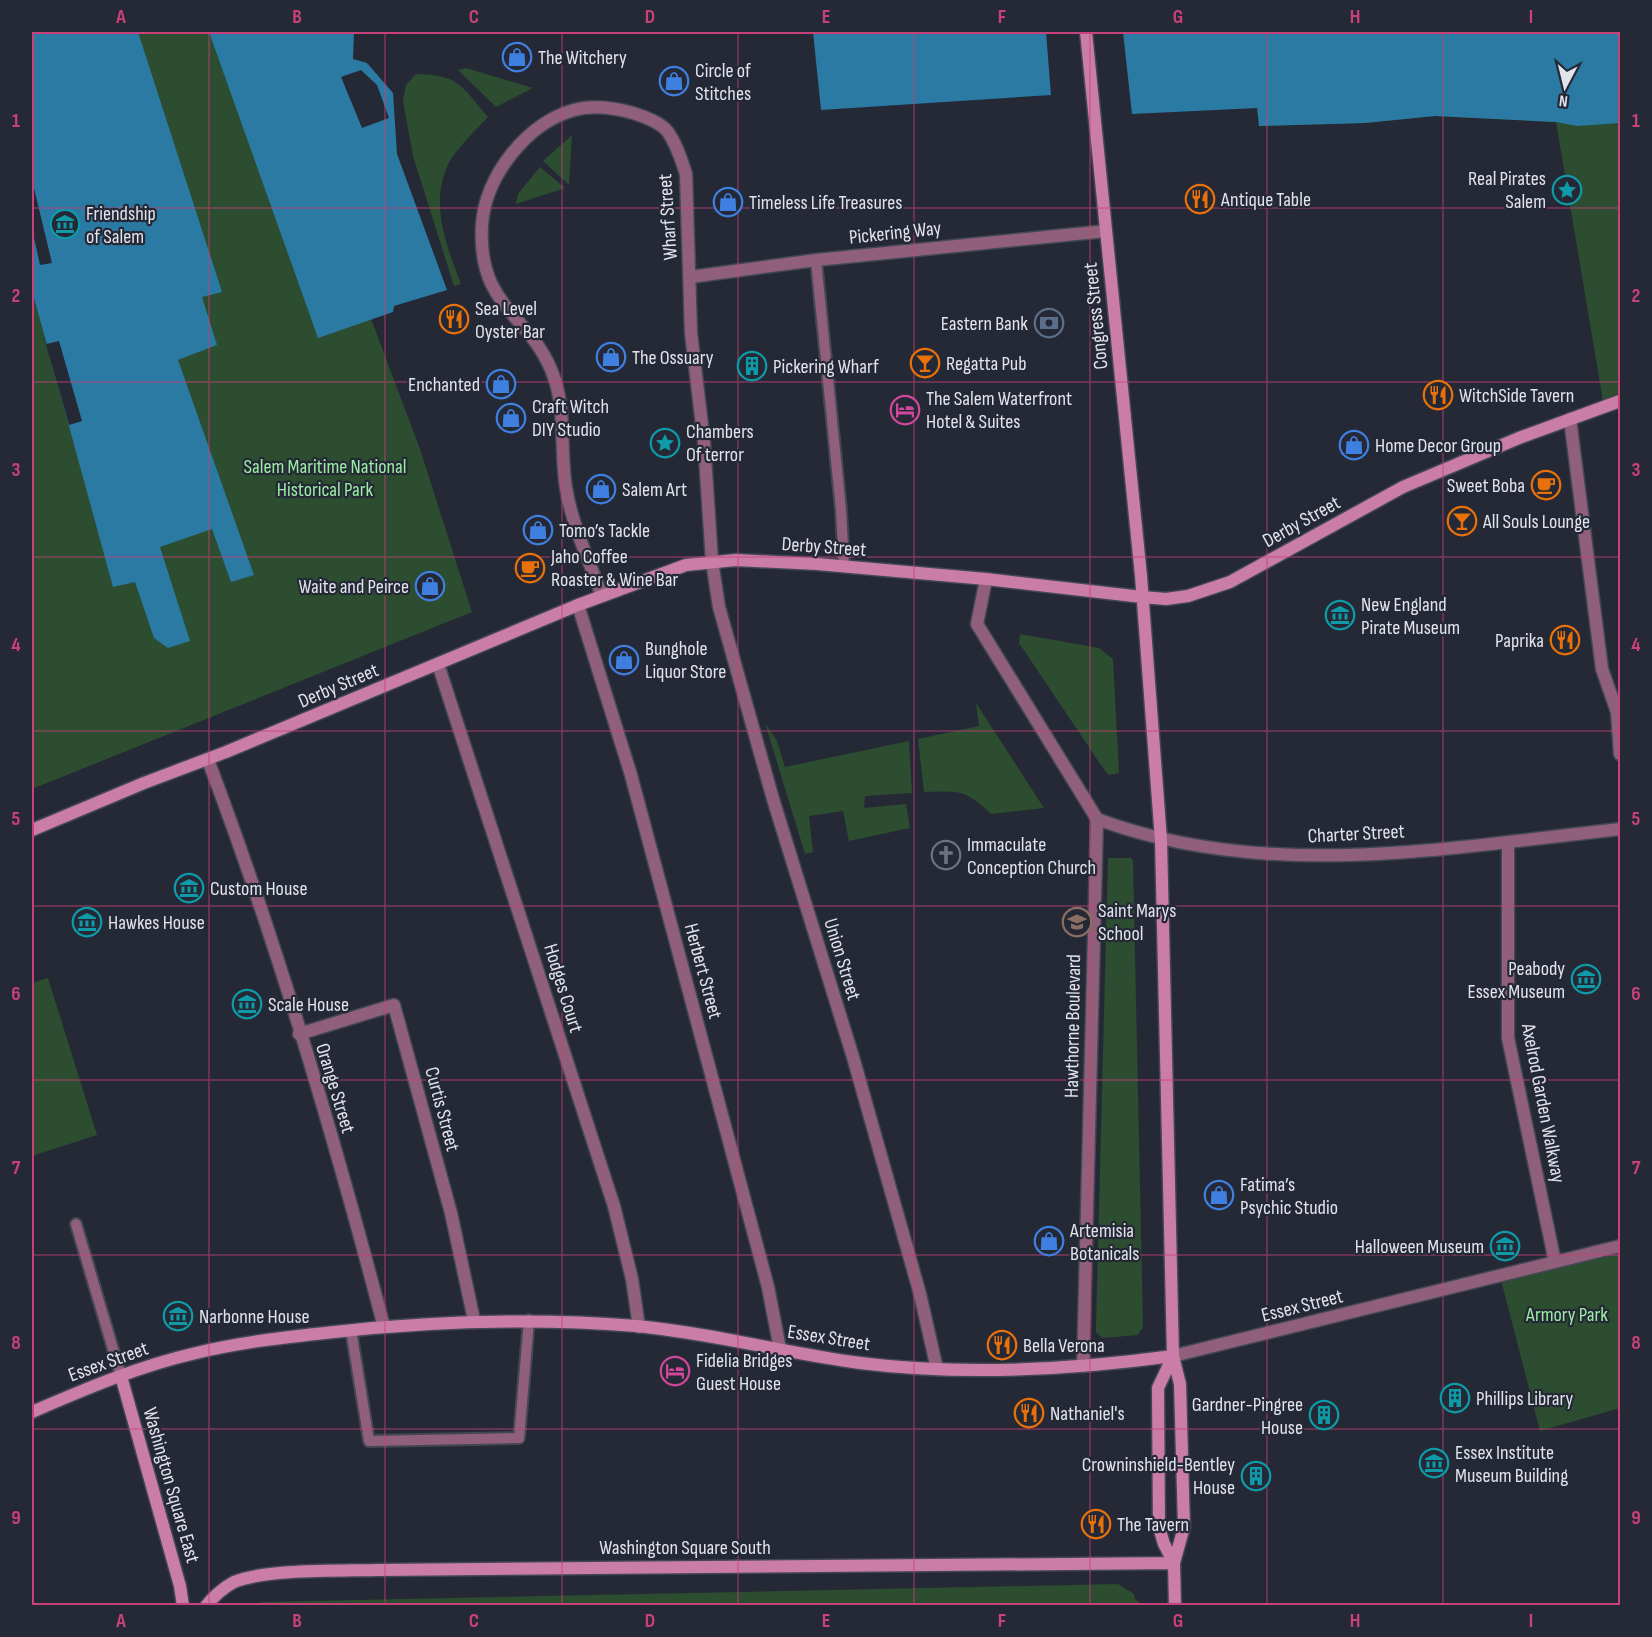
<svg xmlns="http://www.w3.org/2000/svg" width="1652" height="1637" viewBox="0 0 1652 1637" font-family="'Sofia Sans Condensed',sans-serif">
  <rect width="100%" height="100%" fill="#252936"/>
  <!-- green -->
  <path fill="#2c4d30" d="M99,32H263L420,449L472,612L32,789V291L50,359Z
    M466,68L533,88L496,107L458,70Z
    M416,74C460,75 461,86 488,117C477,129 452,153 447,167C430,206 447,247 461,284L454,286L413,156L403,101L406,85Z
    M1620,102V401L1604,407L1556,122L1435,116L1365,123L1259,126Z
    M572,135L569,185L543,161Z
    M540,167L565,188L516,204L518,194Z
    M1020,634L1099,648L1113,659L1119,773L1109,775L1105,771L1019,643Z
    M976,703L1044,808L991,814C965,789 959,791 924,792L918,739L979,726Z
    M765,723L777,741L785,767L909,741L912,793L865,796L864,808L906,804L910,828L849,841L843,811L809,816L813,852L805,854Z
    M1108,858H1131L1133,861L1143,1327L1138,1335L1102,1338L1096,1332V1326Z
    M48,978L97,1135L32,1156V983Z
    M1620,1247V1408L1540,1431L1500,1276Z
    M1118,1584L1134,1594L1135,1599L1143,1605H256L262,1602Z"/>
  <!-- water -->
  <path fill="#2a7aa4" d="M32,32H138L222,292L202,297L217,345L178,360L254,575L231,582L212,529L160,547L190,641L168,648L154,638L135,582L113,587L32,291Z
    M209,32H354L353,59L367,63L393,93L397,154L447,290L394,306L393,312L318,338Z
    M813,32H1046L1051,95L821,110Z
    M1123,32H1620V123L1577,126L1556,122L1435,116L1365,123L1259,126L1257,108L1132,114Z"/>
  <!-- pier -->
  <path fill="#252936" d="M361,70L377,85L389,118L362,128L341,77Z
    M32,180L52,263L40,265L32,229Z
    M59,341L82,421L69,425L46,344Z"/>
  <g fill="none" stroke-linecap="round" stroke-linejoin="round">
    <!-- lane casing -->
    <g stroke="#434753" stroke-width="14">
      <path id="lane" d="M816,260L841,510L844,566
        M76,1224L121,1376
        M351,1330L369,1441L519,1438L529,1320"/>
    </g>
    <!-- street casing -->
    <g stroke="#434753" stroke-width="15">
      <path id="street" d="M690,277L816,260L1106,231
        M1570,419L1602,669L1617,712L1620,754
        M986,579L977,624L1097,819L1083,1366
        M602,596C589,560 572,525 566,488C560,452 566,415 555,380C533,313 477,311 482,225C485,176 527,123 574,110C592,105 615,108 633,113C645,117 660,122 668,132C677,145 681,159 686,174L691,333L704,442L712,561L719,607L773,799L853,1057L920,1294L937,1369
        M578,605L631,775L768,1287L780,1349
        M438,664L614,1206L632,1279L639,1327
        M208,760C278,944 334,1136 384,1327
        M1097,819C1265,882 1447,848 1620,829
        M1508,843V1038L1555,1262
        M299,1034L394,1005L451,1213L474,1320
        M1173,1356L1620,1246"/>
    </g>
    <!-- secondary casing -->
    <g stroke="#434753" stroke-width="15">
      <path id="secondary" d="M1086,32L1141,576L1161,840L1173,1356L1180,1384L1184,1527L1174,1563L1175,1606
        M32,830L144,783L226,752L578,605L686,565L736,560L817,564L986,579L1142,597L1166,599L1188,596L1230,582L1403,487L1519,438L1620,401
        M1173,1356L1158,1388L1159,1527L1164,1544L1174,1563
        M121,1376L180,1586L183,1606
        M32,1412C85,1389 139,1366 196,1353C241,1342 288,1337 334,1332C435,1321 534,1318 636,1326C711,1333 785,1353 860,1363C964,1376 1070,1370 1173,1356
        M206,1606C214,1596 223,1588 234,1582C264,1569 342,1571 378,1570L1174,1563"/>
    </g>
    <!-- lane -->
    <use href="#lane" stroke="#90607a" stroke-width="10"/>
    <!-- street -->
    <use href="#street" stroke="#90607a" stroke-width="12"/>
    <!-- secondary -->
    <use href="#secondary" stroke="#ca7da7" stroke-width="12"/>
  </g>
  <!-- grid -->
  <path fill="none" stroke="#c84178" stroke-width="1.5" stroke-opacity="0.55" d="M209,32V1606M385,32V1606M562,32V1606M738,32V1606M914,32V1606M1090,32V1606M1267,32V1606M1443,32V1606M32,208H1620M32,382H1620M32,557H1620M32,731H1620M32,906H1620M32,1080H1620M32,1255H1620M32,1429H1620"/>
  <!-- icons -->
  <defs>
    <g id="shop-ring" transform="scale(1.5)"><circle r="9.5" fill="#252936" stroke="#3f7fe0" stroke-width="1.5"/><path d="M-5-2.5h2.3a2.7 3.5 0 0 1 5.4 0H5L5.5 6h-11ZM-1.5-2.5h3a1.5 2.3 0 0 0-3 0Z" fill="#3f7fe0"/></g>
    <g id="sight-ring" transform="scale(1.5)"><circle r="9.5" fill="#252936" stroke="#0f9aa8" stroke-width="1.5"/><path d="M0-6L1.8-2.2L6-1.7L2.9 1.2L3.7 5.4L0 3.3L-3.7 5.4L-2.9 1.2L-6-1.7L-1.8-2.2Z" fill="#0f9aa8"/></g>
    <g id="restaurant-ring" transform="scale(1.5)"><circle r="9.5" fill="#252936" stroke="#e8710a" stroke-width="1.5"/><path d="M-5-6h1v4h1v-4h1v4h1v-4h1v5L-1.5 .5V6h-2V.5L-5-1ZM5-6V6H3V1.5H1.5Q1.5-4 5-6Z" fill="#e8710a"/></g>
    <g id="museum-ring" transform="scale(1.5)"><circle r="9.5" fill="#252936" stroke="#0f9aa8" stroke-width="1.5"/><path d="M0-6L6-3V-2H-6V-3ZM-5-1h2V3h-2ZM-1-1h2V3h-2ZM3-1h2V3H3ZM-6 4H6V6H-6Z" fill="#0f9aa8"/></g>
    <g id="bank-ring" transform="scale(1.5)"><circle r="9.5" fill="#252936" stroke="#5c6f8a" stroke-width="1.5"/><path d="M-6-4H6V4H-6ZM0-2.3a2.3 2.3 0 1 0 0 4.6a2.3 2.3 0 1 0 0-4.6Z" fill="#5c6f8a"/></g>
    <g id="bar-ring" transform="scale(1.5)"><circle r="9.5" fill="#252936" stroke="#e8710a" stroke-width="1.5"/><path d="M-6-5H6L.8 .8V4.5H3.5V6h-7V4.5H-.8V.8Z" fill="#e8710a"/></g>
    <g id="building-ring" transform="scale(1.5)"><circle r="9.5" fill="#252936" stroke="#0f9aa8" stroke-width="1.5"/><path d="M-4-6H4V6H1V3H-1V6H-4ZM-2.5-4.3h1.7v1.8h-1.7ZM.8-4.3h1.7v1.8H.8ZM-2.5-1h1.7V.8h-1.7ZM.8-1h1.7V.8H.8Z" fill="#0f9aa8"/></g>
    <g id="hotel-ring" transform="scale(1.5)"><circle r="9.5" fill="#252936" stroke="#d1479c" stroke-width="1.5"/><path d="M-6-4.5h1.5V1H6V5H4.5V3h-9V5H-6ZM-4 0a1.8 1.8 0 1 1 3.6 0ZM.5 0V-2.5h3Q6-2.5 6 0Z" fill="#d1479c"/></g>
    <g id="cafe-ring" transform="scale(1.5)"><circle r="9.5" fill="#252936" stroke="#e8710a" stroke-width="1.5"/><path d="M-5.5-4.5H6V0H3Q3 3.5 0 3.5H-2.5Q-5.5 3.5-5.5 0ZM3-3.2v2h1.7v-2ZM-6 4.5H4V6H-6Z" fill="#e8710a"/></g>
    <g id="church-ring" transform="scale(1.5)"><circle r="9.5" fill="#252936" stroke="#6b7280" stroke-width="1.5"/><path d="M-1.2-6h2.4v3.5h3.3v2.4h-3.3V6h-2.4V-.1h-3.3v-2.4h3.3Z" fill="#6b7280"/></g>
    <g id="school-ring" transform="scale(1.5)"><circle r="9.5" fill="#252936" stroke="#8d6e63" stroke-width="1.5"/><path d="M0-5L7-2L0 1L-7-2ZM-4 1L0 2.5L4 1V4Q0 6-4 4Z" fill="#8d6e63"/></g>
  </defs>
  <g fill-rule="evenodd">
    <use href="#shop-ring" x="517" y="57"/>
    <use href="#shop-ring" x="674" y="81"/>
    <use href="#sight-ring" x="1567" y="190"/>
    <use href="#restaurant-ring" x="1200" y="199"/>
    <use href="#shop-ring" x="728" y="202"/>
    <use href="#museum-ring" x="65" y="224"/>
    <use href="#restaurant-ring" x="454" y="319"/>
    <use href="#bank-ring" x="1049" y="323"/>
    <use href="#shop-ring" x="611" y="357"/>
    <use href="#bar-ring" x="925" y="363"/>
    <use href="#building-ring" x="752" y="366"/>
    <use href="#shop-ring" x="501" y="384"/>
    <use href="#restaurant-ring" x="1438" y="395"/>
    <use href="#hotel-ring" x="905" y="410"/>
    <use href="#shop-ring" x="511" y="418"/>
    <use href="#sight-ring" x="665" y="443"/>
    <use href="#shop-ring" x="1354" y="445"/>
    <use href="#cafe-ring" x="1546" y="485"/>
    <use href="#shop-ring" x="601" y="489"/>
    <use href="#bar-ring" x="1462" y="521"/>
    <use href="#shop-ring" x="538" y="530"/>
    <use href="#cafe-ring" x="530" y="568"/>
    <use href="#shop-ring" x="430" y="586"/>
    <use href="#museum-ring" x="1340" y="615"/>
    <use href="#restaurant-ring" x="1565" y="640"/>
    <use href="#shop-ring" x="624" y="660"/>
    <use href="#church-ring" x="946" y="855"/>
    <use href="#museum-ring" x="189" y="888"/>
    <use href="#museum-ring" x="87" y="922"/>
    <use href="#school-ring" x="1077" y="922"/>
    <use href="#museum-ring" x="1586" y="979"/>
    <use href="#museum-ring" x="247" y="1004"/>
    <use href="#shop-ring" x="1219" y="1195"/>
    <use href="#shop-ring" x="1049" y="1241"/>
    <use href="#museum-ring" x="1505" y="1246"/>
    <use href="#museum-ring" x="178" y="1316"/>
    <use href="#restaurant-ring" x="1002" y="1345"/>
    <use href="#hotel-ring" x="675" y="1371"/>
    <use href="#building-ring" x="1455" y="1398"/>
    <use href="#restaurant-ring" x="1029" y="1413"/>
    <use href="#building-ring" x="1324" y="1415"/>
    <use href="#museum-ring" x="1434" y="1463"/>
    <use href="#building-ring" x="1256" y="1476"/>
    <use href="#restaurant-ring" x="1096" y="1524"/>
  </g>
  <g text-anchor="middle" stroke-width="4.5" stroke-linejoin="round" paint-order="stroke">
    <!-- poi labels -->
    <g font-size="20" fill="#e1e4ed" stroke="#252936" text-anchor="start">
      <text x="538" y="64">The Witchery</text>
      <text x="695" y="77">Circle of<tspan x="695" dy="23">Stitches</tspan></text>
      <text x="1546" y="185" text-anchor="end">Real Pirates<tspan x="1546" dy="23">Salem</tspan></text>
      <text x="1221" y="206">Antique Table</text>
      <text x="749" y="209">Timeless Life Treasures</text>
      <text x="86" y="220">Friendship<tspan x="86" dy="23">of Salem</tspan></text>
      <text x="475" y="315">Sea Level<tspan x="475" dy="23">Oyster Bar</tspan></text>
      <text x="1028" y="330" text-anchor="end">Eastern Bank</text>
      <text x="632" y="364">The Ossuary</text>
      <text x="946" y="370">Regatta Pub</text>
      <text x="773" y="373">Pickering Wharf</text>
      <text x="480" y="391" text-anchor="end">Enchanted</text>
      <text x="1459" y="402">WitchSide Tavern</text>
      <text x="926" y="405">The Salem Waterfront<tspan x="926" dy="23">Hotel &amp; Suites</tspan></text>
      <text x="532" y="413">Craft Witch<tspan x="532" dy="23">DIY Studio</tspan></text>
      <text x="686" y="438">Chambers<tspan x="686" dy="23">Of terror</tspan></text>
      <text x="1375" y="452">Home Decor Group</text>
      <text x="1525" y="492" text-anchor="end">Sweet Boba</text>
      <text x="622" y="496">Salem Art</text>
      <text x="1483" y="528">All Souls Lounge</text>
      <text x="559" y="537">Tomo’s Tackle</text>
      <text x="551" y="563">Jaho Coffee<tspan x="551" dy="23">Roaster &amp; Wine Bar</tspan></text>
      <text x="409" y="593" text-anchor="end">Waite and Peirce</text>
      <text x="1361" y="611">New England<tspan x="1361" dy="23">Pirate Museum</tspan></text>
      <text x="1544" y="647" text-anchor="end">Paprika</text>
      <text x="645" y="655">Bunghole<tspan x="645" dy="23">Liquor Store</tspan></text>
      <text x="967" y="851">Immaculate<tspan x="967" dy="23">Conception Church</tspan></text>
      <text x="210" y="895">Custom House</text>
      <text x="1098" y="917">Saint Marys<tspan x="1098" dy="23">School</tspan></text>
      <text x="108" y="929">Hawkes House</text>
      <text x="1565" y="975" text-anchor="end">Peabody<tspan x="1565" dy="23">Essex Museum</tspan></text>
      <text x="268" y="1011">Scale House</text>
      <text x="1240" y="1191">Fatima’s<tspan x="1240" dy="23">Psychic Studio</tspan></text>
      <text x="1070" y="1237">Artemisia<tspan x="1070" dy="23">Botanicals</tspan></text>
      <text x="1484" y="1253" text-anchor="end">Halloween Museum</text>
      <text x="199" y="1323">Narbonne House</text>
      <text x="1023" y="1352">Bella Verona</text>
      <text x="696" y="1367">Fidelia Bridges<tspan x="696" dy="23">Guest House</tspan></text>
      <text x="1476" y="1405">Phillips Library</text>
      <text x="1303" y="1411" text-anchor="end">Gardner-Pingree<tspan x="1303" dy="23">House</tspan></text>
      <text x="1050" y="1420">Nathaniel's</text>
      <text x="1455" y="1459">Essex Institute<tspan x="1455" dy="23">Museum Building</tspan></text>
      <text x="1235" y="1471" text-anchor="end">Crowninshield-Bentley<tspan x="1235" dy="23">House</tspan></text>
      <text x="1117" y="1531">The Tavern</text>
    </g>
    <!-- street labels -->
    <g font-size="20" fill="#e1e4ed" stroke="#252936">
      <text transform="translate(667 217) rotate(-94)" y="7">Wharf Street</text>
      <text transform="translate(895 232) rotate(-6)" y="7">Pickering Way</text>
      <text transform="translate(1095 316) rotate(-96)" y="7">Congress Street</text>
      <text transform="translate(1301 521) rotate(-29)" y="7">Derby Street</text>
      <text transform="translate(824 546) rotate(4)" y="7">Derby Street</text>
      <text transform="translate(338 685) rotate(-23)" y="7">Derby Street</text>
      <text transform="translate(1356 833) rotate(-3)" y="7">Charter Street</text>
      <text transform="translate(843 959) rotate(73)" y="7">Union Street</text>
      <text transform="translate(704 971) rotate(75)" y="7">Herbert Street</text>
      <text transform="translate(564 988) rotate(73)" y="7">Hodges Court</text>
      <text transform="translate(1072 1026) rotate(-89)" y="7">Hawthorne Boulevard</text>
      <text transform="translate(336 1088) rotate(73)" y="7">Orange Street</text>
      <text transform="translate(1544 1103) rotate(79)" y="7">Axelrod Garden Walkway</text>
      <text transform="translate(443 1109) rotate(75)" y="7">Curtis Street</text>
      <text transform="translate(1302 1305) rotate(-14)" y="7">Essex Street</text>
      <text transform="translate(829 1337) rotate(9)" y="7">Essex Street</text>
      <text transform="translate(108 1361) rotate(-20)" y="7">Essex Street</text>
      <text transform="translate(172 1485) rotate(74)" y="7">Washington Square East</text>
      <text x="685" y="1554">Washington Square South</text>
    </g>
    <!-- park labels -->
    <g font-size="20" fill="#9aeda3" stroke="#252936">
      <text x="325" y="473">Salem Maritime National<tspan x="325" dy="23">Historical Park</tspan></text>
      <text x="1567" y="1321">Armory Park</text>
    </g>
  </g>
  <!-- border -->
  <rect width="1652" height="1637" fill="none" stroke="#252936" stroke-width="66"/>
  <!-- north arrow -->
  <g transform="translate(1565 87) rotate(187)" stroke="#252936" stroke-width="4.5" paint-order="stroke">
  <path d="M0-4.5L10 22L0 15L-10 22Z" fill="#e1e4ed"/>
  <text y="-9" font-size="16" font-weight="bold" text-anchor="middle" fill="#e1e4ed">N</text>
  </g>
  <rect x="33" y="33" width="1586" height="1571" fill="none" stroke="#c84178" stroke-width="2"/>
  <g font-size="20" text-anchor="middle" font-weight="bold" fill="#c84178">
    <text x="121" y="23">A</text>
    <text x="297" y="23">B</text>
    <text x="474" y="23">C</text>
    <text x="650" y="23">D</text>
    <text x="826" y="23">E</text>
    <text x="1002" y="23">F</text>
    <text x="1178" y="23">G</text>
    <text x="1355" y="23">H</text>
    <text x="1531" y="23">I</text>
    <text x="16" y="127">1</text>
    <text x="1636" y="127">1</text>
    <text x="16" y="302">2</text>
    <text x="1636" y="302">2</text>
    <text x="16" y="476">3</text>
    <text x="1636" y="476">3</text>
    <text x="16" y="651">4</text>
    <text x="1636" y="651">4</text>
    <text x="16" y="825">5</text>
    <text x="1636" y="825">5</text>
    <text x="16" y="1000">6</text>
    <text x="1636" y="1000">6</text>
    <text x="16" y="1174">7</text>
    <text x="1636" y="1174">7</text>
    <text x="16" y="1349">8</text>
    <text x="1636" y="1349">8</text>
    <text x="16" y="1524">9</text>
    <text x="1636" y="1524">9</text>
    <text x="121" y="1627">A</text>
    <text x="297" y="1627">B</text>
    <text x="474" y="1627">C</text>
    <text x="650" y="1627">D</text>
    <text x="826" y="1627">E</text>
    <text x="1002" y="1627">F</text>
    <text x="1178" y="1627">G</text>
    <text x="1355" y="1627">H</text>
    <text x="1531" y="1627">I</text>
  </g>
</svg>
